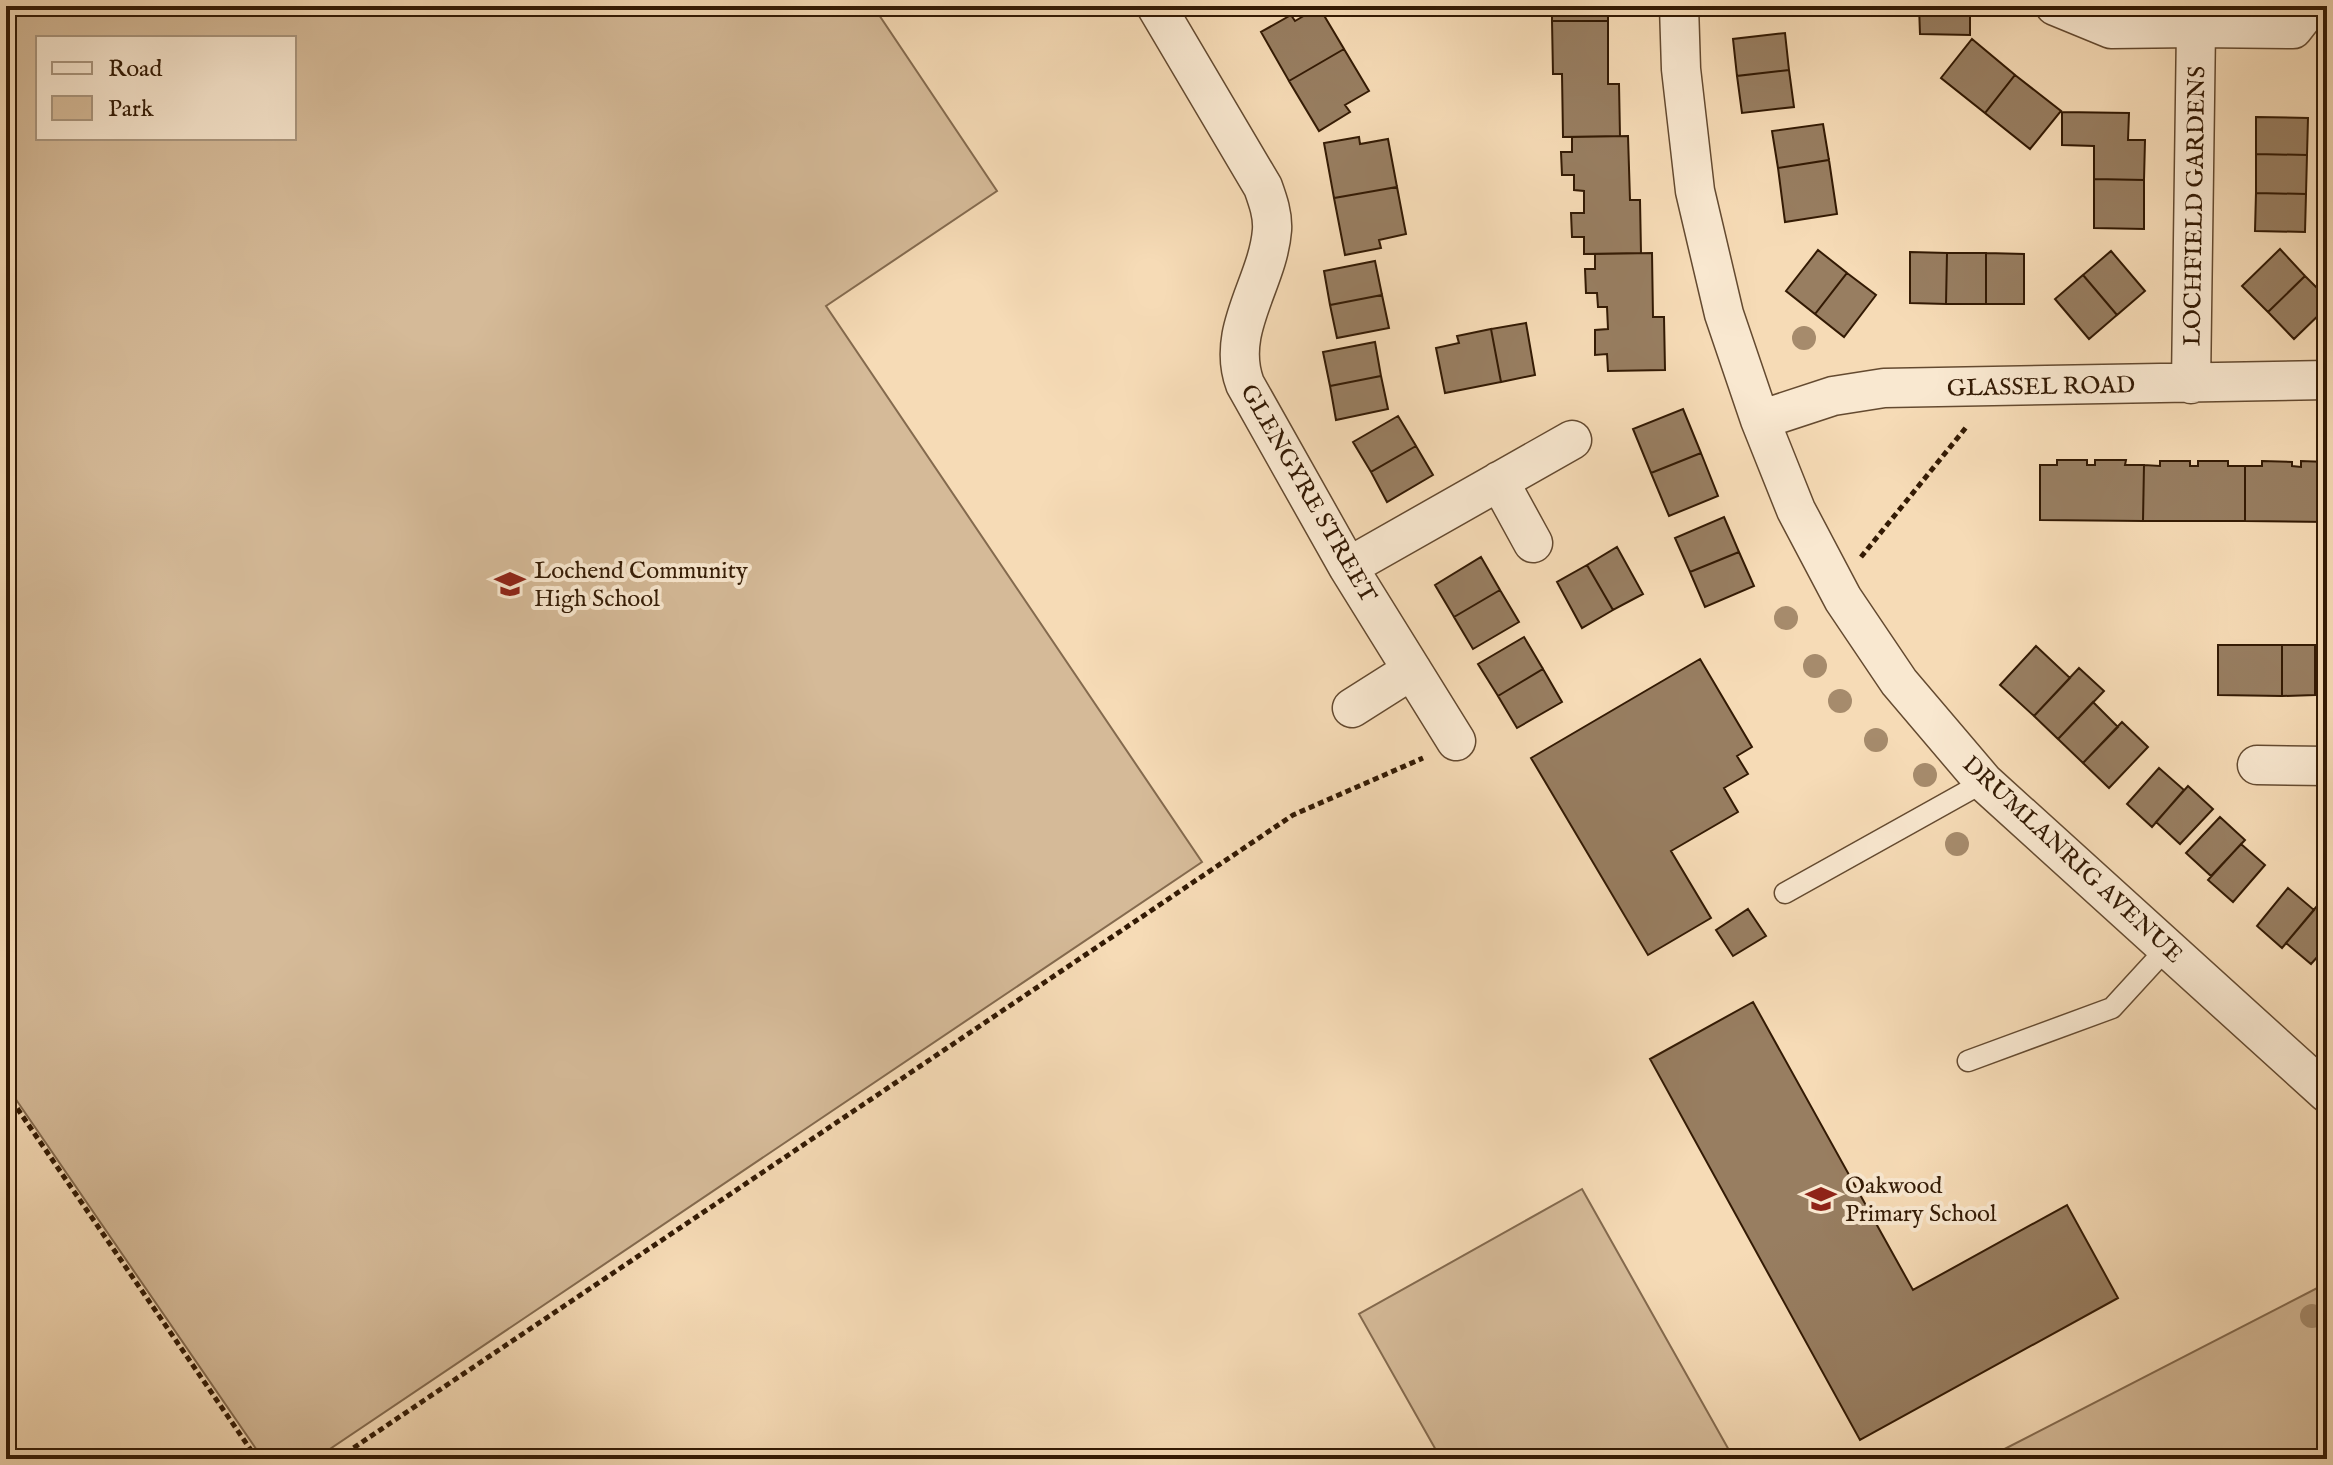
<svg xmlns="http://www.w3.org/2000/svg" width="2333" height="1465" viewBox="0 0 2333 1465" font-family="'IM FELL English',serif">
  <rect width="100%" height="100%" fill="#f6dbb6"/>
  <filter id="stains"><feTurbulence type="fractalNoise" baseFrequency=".0025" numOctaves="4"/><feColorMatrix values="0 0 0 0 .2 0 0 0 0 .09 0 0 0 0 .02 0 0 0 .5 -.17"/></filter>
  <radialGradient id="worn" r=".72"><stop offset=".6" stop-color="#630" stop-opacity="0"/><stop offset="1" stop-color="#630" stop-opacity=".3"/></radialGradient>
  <!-- green -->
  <path fill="#d5ba98" stroke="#846a4e" stroke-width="2" fill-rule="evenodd" d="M6,6H873L997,191L826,306L1202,862L315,1459H263L6,1085ZM38,38H294V138H38Z
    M1582,1189L1734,1459H1441L1359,1314Z
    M2327,1283V1459H1985Z"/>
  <!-- building -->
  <path fill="#987e61" stroke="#331a04" stroke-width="2" d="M1552,6H1608V21H1552Z
    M1762,6H1812V12H1762Z
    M1919,6H1970V35L1920,34Z
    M1319,7L1344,49L1289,81L1261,32L1291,15L1295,21Z
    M1552,21H1608V84H1619L1620,136L1563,137L1562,74H1553Z
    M1785,33L1789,70L1737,76L1733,39Z
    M1972,39L2015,75L1985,113L1941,78Z
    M1344,49L1369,91L1345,105L1350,112L1319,131L1289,81Z
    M1789,70L1794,107L1742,113L1737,76Z
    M2015,75L2061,111L2030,149L1985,113Z
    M2062,112L2129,113L2128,140H2145L2144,180L2094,179V146L2062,145Z
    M2256,117L2308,118L2307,155L2256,154Z
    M1823,124L1829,160L1778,168L1772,131Z
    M1628,136L1630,200H1640L1641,253L1584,254V237H1572L1571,213H1584V191L1574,190V175H1562L1561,152H1572V137Z
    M1359,137L1360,144L1388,139L1397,187L1334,198L1324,143Z
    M2256,154L2307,155L2306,194L2256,193Z
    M1829,160L1837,214L1785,222L1778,168Z
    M2094,179L2144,180V229L2094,228Z
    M1397,187L1406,234L1379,240L1381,248L1345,255L1334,198Z
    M2256,193L2306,194L2305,232L2255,231Z
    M2280,249L2305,276L2268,312L2242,286Z
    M1818,250L1847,273L1815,314L1786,291Z
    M2111,251L2145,291L2117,315L2083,275Z
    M1910,252L1947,253L1946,304L1910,303Z
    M1652,253L1653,317H1664L1665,370L1608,371L1607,354L1595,355V330L1608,329L1607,307H1598L1597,293H1586L1585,269H1595V254Z
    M1947,253H1986V304H1946Z
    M1986,253L2024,254V304H1986Z
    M1375,261L1382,295L1330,305L1324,271Z
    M1847,273L1876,295L1844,337L1815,314Z
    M2083,275L2117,315L2089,339L2055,299Z
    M2305,276L2327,298V307L2294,339L2268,312Z
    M1382,295L1389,328L1337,338L1330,305Z
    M1526,323L1535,375L1501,382L1491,329Z
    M1491,329L1501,382L1445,393L1436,348L1459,343L1457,336Z
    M1375,342L1381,376L1330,386L1323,352Z
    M1381,376L1388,409L1336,420L1330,386Z
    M1683,409L1701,453L1651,473L1633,429Z
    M1398,416L1416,446L1371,472L1353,442Z
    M1416,446L1433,475L1387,502L1371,472Z
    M1701,453L1718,496L1669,516L1651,473Z
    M2057,460H2087V465H2095V460H2126L2125,465H2144L2143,521L2040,520V465H2057Z
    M2160,461H2190V466H2198V461H2228V466H2245V521H2143L2144,465L2160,466Z
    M2262,461L2292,462V466L2301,467V461L2327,462V522L2245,521V466H2262Z
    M1724,517L1739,552L1690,572L1675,538Z
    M1617,547L1643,594L1613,610L1587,565Z
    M1739,552L1754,586L1705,607L1690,572Z
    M1481,557L1500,590L1454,617L1435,585Z
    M1587,565L1613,610L1582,628L1557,582Z
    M1500,590L1519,622L1473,649L1454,617Z
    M1524,637L1543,669L1498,696L1478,664Z
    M2218,645H2282V696L2218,695Z
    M2282,645H2315V695L2282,696Z
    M2315,645H2327V695H2315Z
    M2036,646L2070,678L2034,716L2000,685Z
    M1700,659L1752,747L1737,756L1748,774L1724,788L1738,812L1671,851L1711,918L1648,955L1531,758Z
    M2079,668L2104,691L2058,739L2034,716Z
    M1543,669L1562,702L1517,728L1498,696Z
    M2093,702L2118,727L2083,763L2058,739Z
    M2122,722L2148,747L2109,788L2083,763Z
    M2159,768L2184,790L2152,827L2127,804Z
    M2188,786L2213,809L2180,844L2156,822Z
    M2220,817L2245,840L2211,876L2186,853Z
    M2241,844L2265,865L2233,902L2208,880Z
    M2288,888L2314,910L2282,948L2257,926Z
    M2317,906L2327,915V946L2311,964L2286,943Z
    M1748,909L1766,936L1733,956L1716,930Z
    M1753,1002L1913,1290L2067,1205L2118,1298L1860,1440L1650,1059Z"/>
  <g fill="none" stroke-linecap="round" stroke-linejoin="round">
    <!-- lane casing -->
    <g stroke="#644a30" stroke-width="23">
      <path id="lane" d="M1785,893L1984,782
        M1968,1061L2112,1008L2167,948"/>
    </g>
    <!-- street casing -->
    <g stroke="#644a30" stroke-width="41">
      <path id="street" d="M1156,6L1263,187C1268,201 1273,215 1272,230C1268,283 1225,330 1245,384L1348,567L1456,741
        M1679,6L1681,69L1695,191L1724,314L1760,420L1796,510L1843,599L1899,682L1984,782L2327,1093
        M2055,6L2111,29L2196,28
        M2191,384L2196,28L2293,29L2311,6
        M1760,420L1833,396L1884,388L2327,380
        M1499,481L1533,543
        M1348,567L1572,440
        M1352,708L1412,670
        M2257,765L2327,766"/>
    </g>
    <!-- path -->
    <path stroke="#331a04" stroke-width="5" stroke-dasharray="6 4" stroke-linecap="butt" d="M1861,557L1968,425
      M6,1092L257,1459
      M337,1459L1293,815L1423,758"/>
    <!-- lane -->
    <use href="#lane" stroke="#f9e8d0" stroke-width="20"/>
    <!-- street -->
    <use href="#street" stroke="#f9e8d0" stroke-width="38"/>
  </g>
  <!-- trees -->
  <g fill="#a68b6c">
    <circle cx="1804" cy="338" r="12"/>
    <circle cx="1786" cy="618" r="12"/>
    <circle cx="1815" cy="666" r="12"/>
    <circle cx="1840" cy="701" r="12"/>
    <circle cx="1876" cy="740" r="12"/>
    <circle cx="1925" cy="775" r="12"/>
    <circle cx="1957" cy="844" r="12"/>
    <circle cx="2312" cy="1316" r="12"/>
  </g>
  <!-- icons -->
  <defs>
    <g id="school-bare" transform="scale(2.4)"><path d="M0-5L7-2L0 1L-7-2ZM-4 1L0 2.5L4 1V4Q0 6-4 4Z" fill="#8f2418" stroke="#f9e8d0" stroke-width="2.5" paint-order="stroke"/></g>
  </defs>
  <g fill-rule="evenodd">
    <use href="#school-bare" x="510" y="584"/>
    <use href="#school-bare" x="1821" y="1199"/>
  </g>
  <g text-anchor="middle" stroke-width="8" stroke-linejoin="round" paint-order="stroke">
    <!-- street labels -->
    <g font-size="24" fill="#331a04" stroke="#f9e8d0">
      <text transform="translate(2194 206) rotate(-89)" y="8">LOCHFIELD GARDENS</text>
      <text transform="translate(2041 386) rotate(-1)" y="8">GLASSEL ROAD</text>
      <text transform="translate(1309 493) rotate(60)" y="8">GLENGYRE STREET</text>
      <text transform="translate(2073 859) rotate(43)" y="8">DRUMLANRIG AVENUE</text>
    </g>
    <!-- poi labels -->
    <g font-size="24" fill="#331a04" stroke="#f9e8d0" text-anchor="start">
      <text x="534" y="578">Lochend Community<tspan x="534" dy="28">High School</tspan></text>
      <text x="1845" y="1193">Oakwood<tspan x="1845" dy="28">Primary School</tspan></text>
    </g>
  </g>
  <!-- margin -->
  <rect width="2333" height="1465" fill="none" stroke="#f6dbb6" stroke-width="32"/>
  <rect x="8" y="8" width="2317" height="1449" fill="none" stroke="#331a04" stroke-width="4"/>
  <rect x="16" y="16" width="2301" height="1433" fill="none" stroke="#331a04" stroke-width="2"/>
  <!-- legend -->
  <rect x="36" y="36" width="260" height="104" fill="#f9e8d0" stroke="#aa967e" stroke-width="2"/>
  <rect x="52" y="62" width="40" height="12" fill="#f9e8d0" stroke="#aa967e" stroke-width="2"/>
  <text x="108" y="76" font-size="24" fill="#331a04">Road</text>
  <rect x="52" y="96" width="40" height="24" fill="#d5ba98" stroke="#aa967e" stroke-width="2"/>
  <text x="108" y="116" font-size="24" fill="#331a04">Park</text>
  <rect width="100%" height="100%" filter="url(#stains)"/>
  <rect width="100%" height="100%" fill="url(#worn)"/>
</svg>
